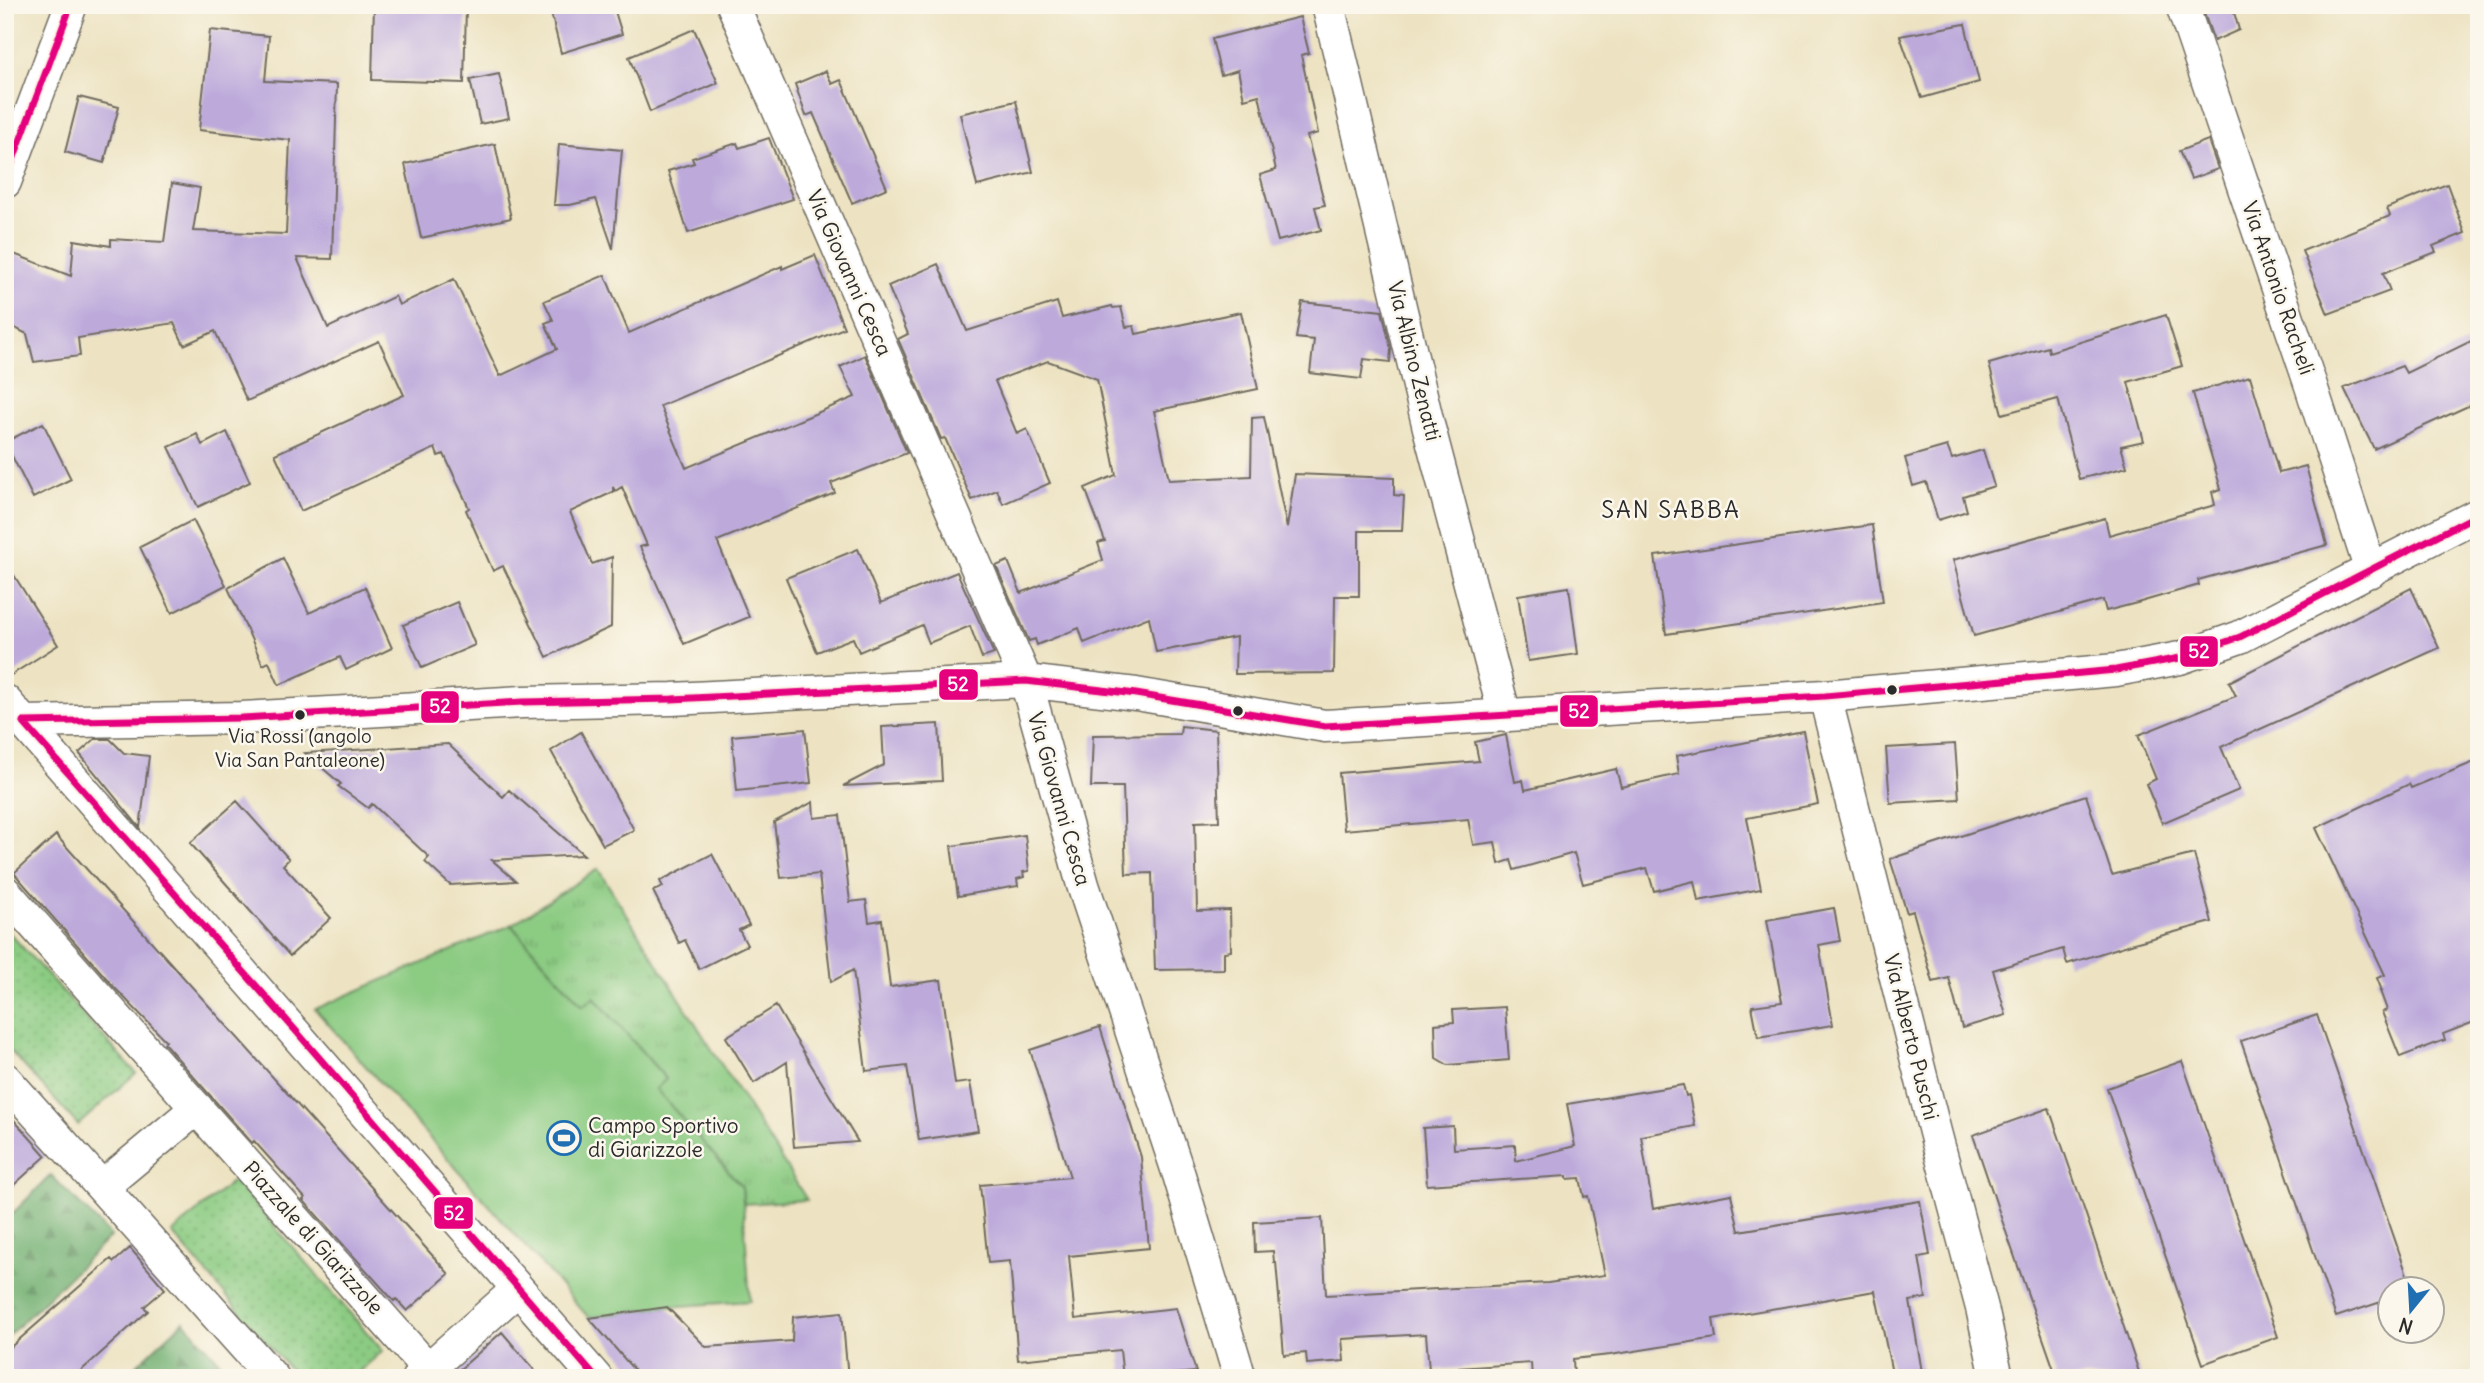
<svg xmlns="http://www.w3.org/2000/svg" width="2484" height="1383" viewBox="0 0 2484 1383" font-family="Delius,sans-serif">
  <defs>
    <pattern id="grass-tufts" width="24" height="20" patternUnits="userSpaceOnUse" patternTransform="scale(1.75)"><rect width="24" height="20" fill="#8bcb82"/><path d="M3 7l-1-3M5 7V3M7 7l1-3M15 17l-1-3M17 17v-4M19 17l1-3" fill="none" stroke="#78ae70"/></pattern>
    <pattern id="forest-firs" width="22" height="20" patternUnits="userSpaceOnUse" patternTransform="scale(1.75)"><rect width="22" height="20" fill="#70af70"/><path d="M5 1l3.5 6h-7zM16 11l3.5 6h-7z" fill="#5c8f5c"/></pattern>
    <pattern id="park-dots" width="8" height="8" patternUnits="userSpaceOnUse" patternTransform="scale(1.75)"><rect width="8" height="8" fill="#8bcb82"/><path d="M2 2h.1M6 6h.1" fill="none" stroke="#78ae70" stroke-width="1.8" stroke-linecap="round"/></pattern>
  </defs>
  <rect width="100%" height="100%" fill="#fbf7ec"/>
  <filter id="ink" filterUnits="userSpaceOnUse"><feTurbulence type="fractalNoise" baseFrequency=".0143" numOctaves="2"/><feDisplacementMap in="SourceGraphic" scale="14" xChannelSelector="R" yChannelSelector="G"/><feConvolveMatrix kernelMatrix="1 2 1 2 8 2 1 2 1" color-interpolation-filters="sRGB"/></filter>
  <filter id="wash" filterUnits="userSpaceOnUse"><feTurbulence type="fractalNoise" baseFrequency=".00686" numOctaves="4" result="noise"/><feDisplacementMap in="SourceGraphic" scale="28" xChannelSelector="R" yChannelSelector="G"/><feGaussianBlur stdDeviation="1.57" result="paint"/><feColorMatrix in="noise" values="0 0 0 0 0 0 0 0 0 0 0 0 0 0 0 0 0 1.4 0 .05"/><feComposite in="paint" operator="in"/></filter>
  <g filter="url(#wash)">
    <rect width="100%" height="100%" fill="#ede3c2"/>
    <!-- grass -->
    <path fill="url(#grass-tufts)" stroke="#5b7b56" stroke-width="2" d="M598,869L807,1200L744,1204L742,1187L655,1089L666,1079L594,997L583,1006L511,925Z"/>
    <!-- forest -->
    <path fill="url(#forest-firs)" stroke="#4e6d4e" stroke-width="2" d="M51,1175L111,1236L5,1339V1221Z
      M184,1321L220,1362L201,1378H123Z"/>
    <!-- park -->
    <path fill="url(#park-dots)" stroke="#5b7b56" stroke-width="2" d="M6,929L136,1073L78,1125L5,1045Z
      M234,1180L383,1351L352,1378H297L172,1233Z"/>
    <!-- garden -->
    <path fill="#8bcb82" stroke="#5b7b56" stroke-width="2" d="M511,925L583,1006L594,997L666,1079L656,1089L742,1187L750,1301L667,1307L589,1318L315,1009Z"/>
    <g id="blocks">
      <!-- building -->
      <path fill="#bdaadb" d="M374,5L466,8L464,83L372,80Z
        M549,5H613L622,34L561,53Z
        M2201,5H2232L2239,30L2214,41Z
        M1300,17L1309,53L1301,55L1318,133L1307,136L1325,205L1315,207L1321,230L1278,241L1260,175L1276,170L1259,95L1244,99L1238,70L1221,75L1212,39Z
        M1965,24L1979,82L1922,98L1900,36Z
        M694,29L718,83L650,112L629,57Z
        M210,30L269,36L265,81L337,84L332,259L297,258L328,328L395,296L399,305L454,279L500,376L557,349L545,323L553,320L544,301L605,275L629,333L782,266V269L815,255L844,328L660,406L686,468L855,397L840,367L865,355L907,453L831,483L835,493L717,541L749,617L684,644L640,547L647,545L622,487L615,491L613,487V492L570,512L592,564L612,557L611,627L547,657L503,566L493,571L466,510L469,508L444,454L438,456L435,448L301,511L275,454L404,395L379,341L247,401L215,331L184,345L174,323L78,338L80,356L34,362L27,334L5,323V278L14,254L71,276L74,240L111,246V239L164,242L172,183L200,188L193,231L286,234L290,140L199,130Z
        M826,71L832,84L841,80L887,188L852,203L813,113L806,116L795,84Z
        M499,74L509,118L480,124L470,80Z
        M79,97L119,107L104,163L65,152Z
        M1016,101L1033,172L977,186L960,114Z
        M769,138L793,199L688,233L668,171L694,163L692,158L737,143L739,148Z
        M2208,140L2218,169L2191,179L2179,151Z
        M495,144L511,218L421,238L405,164Z
        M559,144L622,150L613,249L596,199L570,205H554Z
        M2447,184L2465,233L2433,246L2436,252L2383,273L2390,291L2328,314L2302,251L2390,216L2387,208Z
        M938,264L967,331L1057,302L1062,318L1112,306L1113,308L1121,307L1126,327L1134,326L1136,334L1241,312L1258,389L1154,411L1169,480L1251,476L1252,418L1264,417L1287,528L1295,474L1394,478V495L1404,496L1402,531H1359V596H1335L1334,673L1235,674L1236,637L1156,652L1149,617L1084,643L1079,628L1037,645L1035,639L1029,641L996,566L1008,561L1021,593L1103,560L1098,543L1105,541L1085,488L1116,475L1097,379L1048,361L995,381L1017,434L1027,429L1050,483L1003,504L997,490L972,500L945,438L941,439L898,339L908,334L888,286Z
        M1302,302L1382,311L1391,349L1390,362L1364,359L1361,379L1310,373L1314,340L1296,338Z
        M2166,315L2182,366L2128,382L2144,441L2121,446L2127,467L2079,479L2058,399L2002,414L1989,364L2048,347L2049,352Z
        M2479,337V401L2374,449L2344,388L2402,366L2406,373Z
        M2250,376L2279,473L2306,466L2327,545L2198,580L2199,585L2137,603L2106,611L2103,600L1974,636L1953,560L2105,518L2109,535L2215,505L2212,492L2221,489L2193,393Z
        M43,423L71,479L33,498L5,442Z
        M227,432L250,482L198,507L169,447L197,434L202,445Z
        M1947,446L1952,459L1983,450L1994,486L1963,496L1967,511L1938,520L1926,482L1913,486L1905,458Z
        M193,520L226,585L172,613L140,547Z
        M1872,525L1883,602L1666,634L1655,556Z
        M858,549L881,603L957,572L994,654L982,658L970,626L929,643L922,625L859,652L853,638L817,652L786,578Z
        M283,558L309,613L365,587L392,648L346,670L340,657L279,685L269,662L263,665L228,588Z
        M5,561L58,645L5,679Z
        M1569,587L1578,654L1528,661L1518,595Z
        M2411,588L2439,648L2221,747L2239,790L2162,823L2146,784L2156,779L2138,735L2236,696L2229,682Z
        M457,602L475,645L422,668L403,625Z
        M939,724L942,781L843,786L884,765L882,727Z
        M1181,726L1216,730L1219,821L1195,822L1197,911L1230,910L1231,951L1224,952V969L1155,970L1152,873L1126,874L1123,787H1091L1093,735L1180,734Z
        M805,729L811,783L737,791L732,736Z
        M1803,731L1818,804L1747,818L1761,889L1698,901L1694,881L1654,891L1647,868L1583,884L1574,853L1514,870L1511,860L1499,864L1495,842L1473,845L1468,819L1344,830L1339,773L1479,761L1475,742L1506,735L1515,782L1523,780L1525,790L1616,769L1621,787L1679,774L1676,756Z
        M581,732L634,830L603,845L551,751Z
        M95,739H110L124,753L149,756L140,828L79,753Z
        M448,744L503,797L509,790L584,855L492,860L516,881L450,885L425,862L429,857L400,830L372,804L368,808L338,786L341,784L305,753Z
        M1955,744L1959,799L1890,803L1886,748Z
        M2479,760V1020L2443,1034L2445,1040L2400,1057L2382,1012L2387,1010L2380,991H2382L2377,978L2385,975L2316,828L2409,784L2411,788Z
        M2086,795L2112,875L2194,854L2212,922L2134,943L2067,964L2063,949L1993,970L2006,1015L1962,1028L1949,978L1933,982L1913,911L1907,913L1890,859Z
        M237,801L289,859L283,865L331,918L290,956L190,843Z
        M813,802L814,818L840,815L850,902L866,900L869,922L882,920L890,987L941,980L955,1084L970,1082L978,1131L919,1140L907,1066L866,1071L853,970L831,982L819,874L781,878L774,822Z
        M56,835L449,1274L407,1311L396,1299L394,1301L303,1200L305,1198L254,1141L252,1143L164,1043L166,1041L115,988L14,873Z
        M1025,835L1029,871L1023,872L1024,877L1017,879L1018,886L958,896L951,846Z
        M712,854L749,925L739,930L747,945L699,969L685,940L679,943L653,891L663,887L660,881Z
        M1834,908L1840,941L1819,945L1833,1025L1758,1037L1752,1006L1782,1002L1767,920Z
        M776,1006L793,1035L858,1142L794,1147L787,1062L754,1083L726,1037Z
        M1505,1007L1509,1060L1448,1065L1436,1058L1435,1024L1454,1022L1453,1010Z
        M2317,1015L2412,1289H2390V1299L2336,1317L2241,1041Z
        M1100,1027L1141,1157L1149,1248L1069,1256L1075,1319L1176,1308L1196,1372L1123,1378L1120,1350L1018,1360L1010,1261L988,1263L980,1185L1070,1177L1030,1050Z
        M2182,1061L2278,1337L2203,1364L2107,1088Z
        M1683,1085L1686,1096L1689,1095L1695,1126L1641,1136L1653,1209L1731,1194L1739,1231L1920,1201L1930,1255L1919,1257L1926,1298L1910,1301L1923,1378H1893L1875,1291L1713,1319L1716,1338L1610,1355L1573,1359L1574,1378H1532L1531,1363L1429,1370L1426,1334L1342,1339L1344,1361L1307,1364L1306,1353L1284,1355L1276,1262H1274L1273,1251L1255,1252L1254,1222L1322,1218L1326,1295L1548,1283L1605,1275L1588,1196L1584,1197L1580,1178L1567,1179V1176L1427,1185L1423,1128L1453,1126L1454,1149L1515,1145L1516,1161L1575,1146L1567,1104Z
        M2049,1108L2082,1203L2141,1378H2057L2005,1229L1973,1135Z
        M5,1110L46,1156L5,1193Z
        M130,1248L165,1289L144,1307L148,1311L73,1378H5V1352L111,1259L114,1262Z
        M667,1307L706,1347L792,1341L793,1317L842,1312L848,1378H641L589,1318Z
        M502,1332L541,1378H450Z"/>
    </g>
  </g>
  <g filter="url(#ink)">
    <use href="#blocks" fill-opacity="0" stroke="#6f6b60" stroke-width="2"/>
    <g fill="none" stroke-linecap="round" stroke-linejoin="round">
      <!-- minor casing -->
      <g stroke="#6f6b60" stroke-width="35">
        <path id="minor" d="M733,5L1026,681L1083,885L1179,1175L1240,1378
          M1328,5L1429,428L1505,716
          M2182,5L2311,386L2371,571
          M5,182L71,5
          M1825,696L1935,1132L1982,1308L1997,1378
          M5,701L596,1378
          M23,722L242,718L523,702L672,699L1026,681L1136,694L1325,726L1825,696L2116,670L2180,658L2240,637L2479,514
          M5,892L428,1369
          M5,1079L273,1378
          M102,1187L197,1108
          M418,1378L518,1289"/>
      </g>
      <!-- minor -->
      <use href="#minor" stroke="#fff" stroke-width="32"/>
      <!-- bus-1 casing -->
      <g stroke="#fbf7ec" stroke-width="12">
        <path id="bus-1" d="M5,181L71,5
          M23,722L242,718L523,702L672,699L1026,681L1136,694L1325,726L1825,696L2116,670L2180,658L2240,637L2479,514
          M23,722L296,1031L596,1378"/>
      </g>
      <!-- bus-1 -->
      <use href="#bus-1" stroke="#e5007d" stroke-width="7"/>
    </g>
  </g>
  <!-- icons -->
  <defs>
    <g id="stadium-ring" transform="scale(1.75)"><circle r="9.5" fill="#fbf7ec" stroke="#1f6fb2" stroke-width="1.5"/><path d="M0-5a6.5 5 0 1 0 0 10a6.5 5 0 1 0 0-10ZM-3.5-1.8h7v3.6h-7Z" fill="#1f6fb2"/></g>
  </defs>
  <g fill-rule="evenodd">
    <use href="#stadium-ring" x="564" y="1138"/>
  </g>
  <!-- markers -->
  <g fill="#2b2b2b" stroke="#fbf7ec" stroke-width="2.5">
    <circle cx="1892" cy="690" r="6"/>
    <circle cx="1238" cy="711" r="6"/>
    <circle cx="300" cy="715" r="6"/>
  </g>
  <g text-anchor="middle" stroke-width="5" stroke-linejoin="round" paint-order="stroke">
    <!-- bus labels -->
    <g font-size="19" fill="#2b2b2b" stroke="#fbf7ec">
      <text x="300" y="743">Via Rossi (angolo<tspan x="300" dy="24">Via San Pantaleone)</tspan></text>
    </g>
    <!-- street labels -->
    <g font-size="21" fill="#2b2b2b" stroke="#fbf7ec">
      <text transform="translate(849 273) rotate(66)" y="7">Via Giovanni Cesca</text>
      <text transform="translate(2278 288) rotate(71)" y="7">Via Antonio Racheli</text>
      <text transform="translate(1414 361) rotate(76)" y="7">Via Albino Zenatti</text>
      <text transform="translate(1059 799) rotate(74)" y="7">Via Giovanni Cesca</text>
      <text transform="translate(1911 1037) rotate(76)" y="7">Via Alberto Puschi</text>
      <text transform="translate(313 1238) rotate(48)" y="7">Piazzale di Giarizzole</text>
    </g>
    <!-- poi labels -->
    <g font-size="21" fill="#2b2b2b" stroke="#fbf7ec" text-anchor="start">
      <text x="588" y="1133">Campo Sportivo<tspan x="588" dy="24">di Giarizzole</tspan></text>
    </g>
    <!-- neighbourhood labels -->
    <g font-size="23" letter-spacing="2" fill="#2b2b2b" stroke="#fbf7ec">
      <text x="1671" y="518">SAN SABBA</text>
    </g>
  </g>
  <g stroke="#fbf7ec" stroke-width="2.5">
    <rect x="2179" y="635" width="40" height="33" rx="7" fill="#e5007d"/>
    <rect x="938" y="668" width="41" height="33" rx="7" fill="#e5007d"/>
    <rect x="420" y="690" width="40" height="34" rx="7" fill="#e5007d"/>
    <rect x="1559" y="694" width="40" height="34" rx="7" fill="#e5007d"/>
    <rect x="433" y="1196" width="41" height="34" rx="7" fill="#e5007d"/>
  </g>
  <g font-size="19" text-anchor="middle" font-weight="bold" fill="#fff">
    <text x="2199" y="658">52</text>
    <text x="958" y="691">52</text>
    <text x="440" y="713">52</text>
    <text x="1579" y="718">52</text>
    <text x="454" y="1220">52</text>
  </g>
  <!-- margin -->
  <rect width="2484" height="1383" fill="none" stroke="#fbf7ec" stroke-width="28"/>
  <!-- north arrow -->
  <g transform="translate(2411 1310) rotate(198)"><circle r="33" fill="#fbf7ec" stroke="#a8a59f" stroke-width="2"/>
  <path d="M0-5L12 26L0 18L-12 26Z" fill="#1f6fb2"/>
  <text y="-10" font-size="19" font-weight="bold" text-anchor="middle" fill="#2b2b2b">N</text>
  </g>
</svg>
